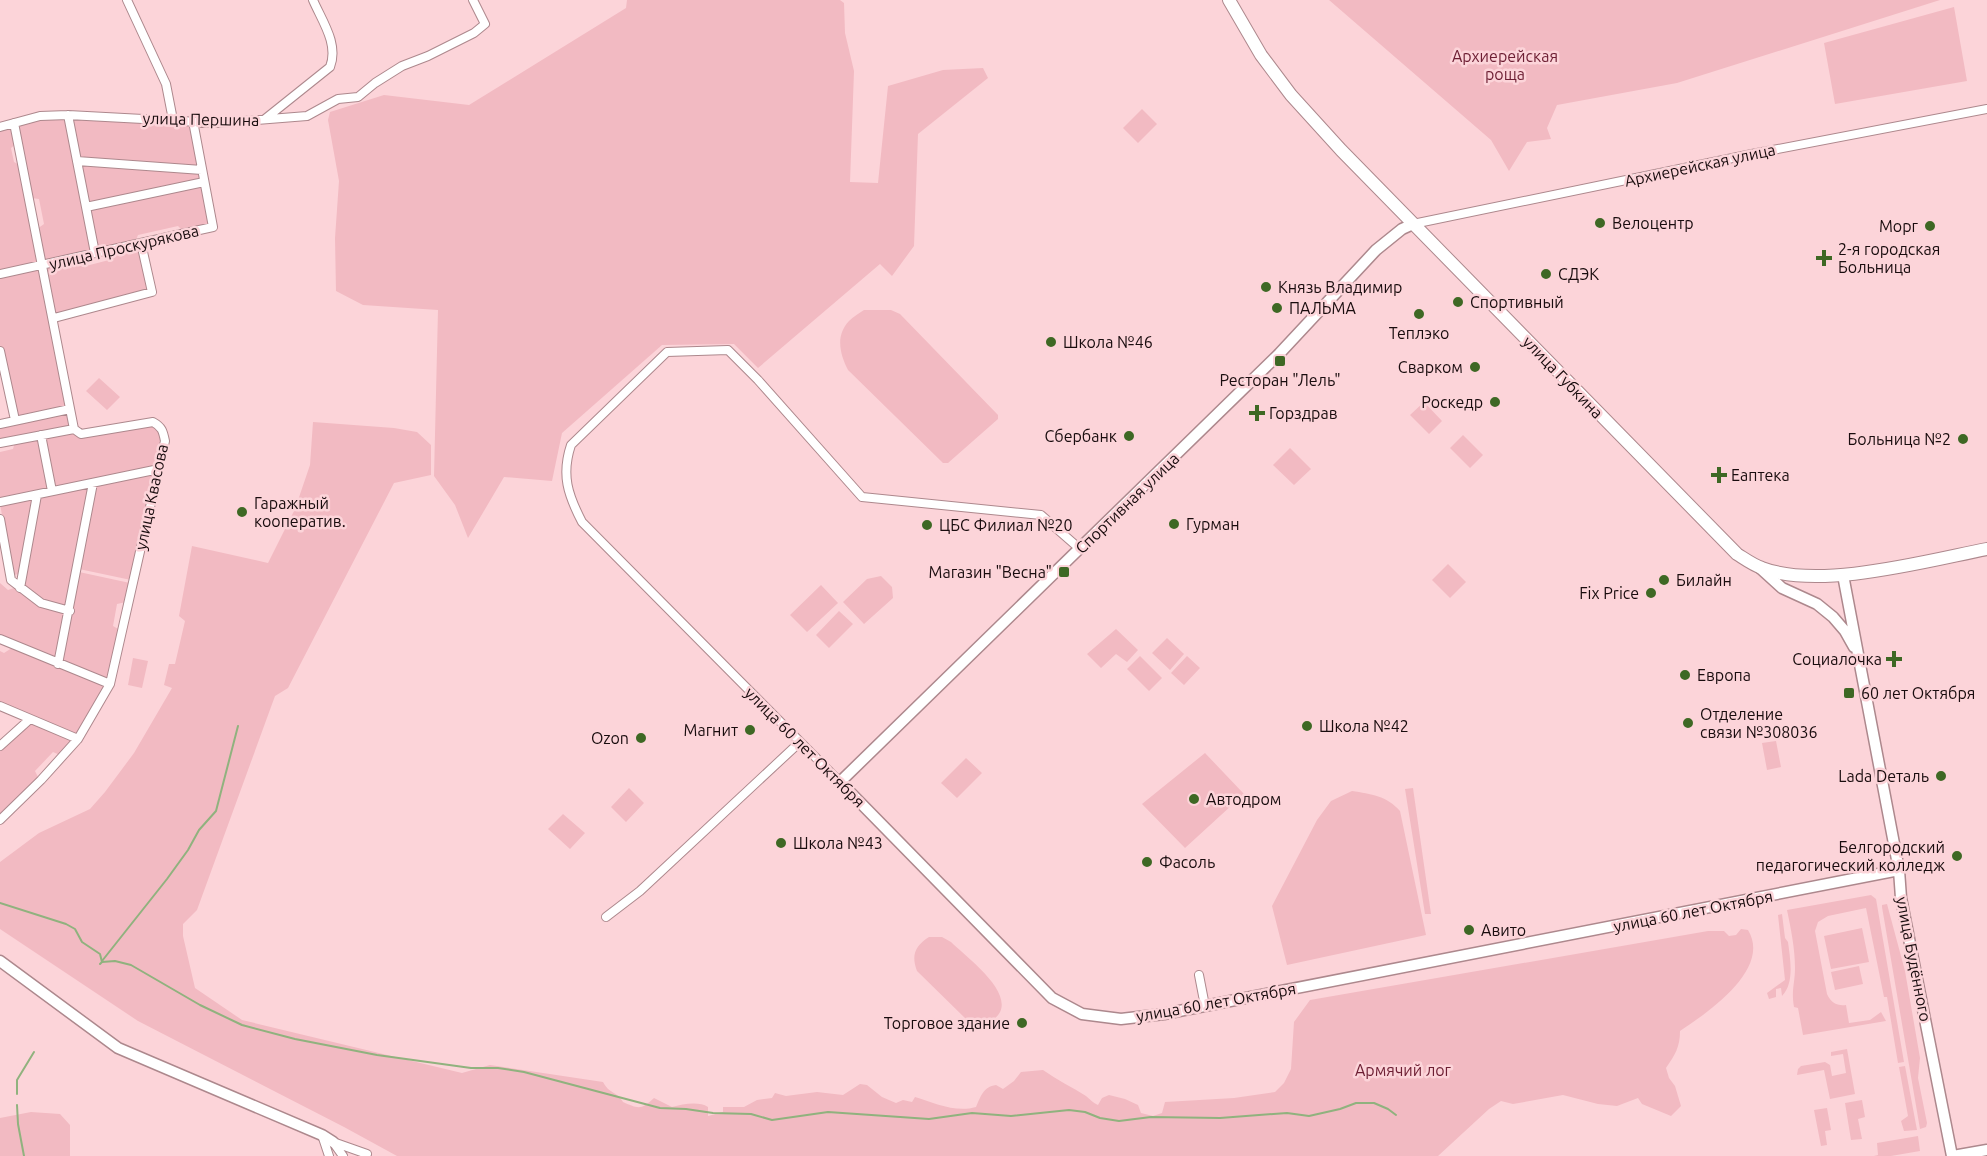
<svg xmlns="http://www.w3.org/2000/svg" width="1987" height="1156" viewBox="0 0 1987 1156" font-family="Ubuntu,sans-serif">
  <rect width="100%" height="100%" fill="#fcd4d9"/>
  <!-- green -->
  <path fill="#f2bac2" d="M627,0H840L844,3L845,33L854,71L850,182L878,183L888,86L943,70L983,68L988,78L918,134L914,246L892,276L880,264L758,368L734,344L662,345L562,433L552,481L504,477L468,538L455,505L434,476L438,310L363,305L336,291L335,238L339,181L328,120L330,112L384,95L469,105L626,8Z
    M1329,0H1940L1677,83L1557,105L1547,128L1551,139L1527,142L1509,171L1491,140Z
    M1954,7L1967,81L1835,104L1824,43Z
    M1142,109L1157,124L1138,143L1123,128Z
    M66,117L93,251L44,262L37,229L44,224L39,199L31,198L16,125L41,118Z
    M70,117L192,124L200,168L79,160Z
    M13,125L16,144L11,148L14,162L21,166L40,264L0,273V129Z
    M81,165L201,172L202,179L89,203Z
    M203,184L210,225L183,231L178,226L138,235L135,242L96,250L88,208Z
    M139,245L150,290L55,316L45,267L77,259L82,267L109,260V252Z
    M41,267L69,408L16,419L0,345V276Z
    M864,310H891L900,314L998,415V419L948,463H943L848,370C840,354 835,336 849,321C853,317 859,313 864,310Z
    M99,378L120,397L107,410L86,391Z
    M1424,402L1442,421L1429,434L1410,415Z
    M69,411L72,427L0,442V425Z
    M313,422L394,428L417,432L431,445V475L394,483L288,688L275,696L197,910L183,924V936L195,988L242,1020L462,1073L490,1065L603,1082C609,1094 617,1091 623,1102C639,1109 641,1110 654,1098L672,1107C683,1104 699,1101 708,1107V1116L723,1112V1107H744L757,1100L772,1098L775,1093L786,1096L817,1092L843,1095L860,1084L867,1085L882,1097L896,1103L903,1100L912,1102L915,1097C934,1103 956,1113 976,1107C981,1096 983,1087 996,1085L1003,1089L1014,1081L1021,1072L1043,1070C1057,1080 1072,1087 1086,1096C1090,1099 1093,1103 1098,1105L1102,1098L1109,1095L1125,1099L1138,1105L1141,1113L1153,1116L1162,1113L1165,1102L1234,1098L1275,1092L1284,1083L1291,1069L1294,1022L1310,1000L1708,931H1724L1729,936L1736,935L1741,929L1748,930C1772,969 1707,1013 1680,1031C1680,1047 1675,1055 1666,1068L1669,1078L1675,1086L1681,1106L1671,1116L1642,1104L1638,1098L1617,1106L1598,1104L1563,1095L1513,1104L1501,1101L1489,1109L1438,1156H397L344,1127L138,1021L0,929V862L39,833L90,809L105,792L134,753L172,688L164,685L169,664H175L185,621L179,616L192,546L268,563L295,509L310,465Z
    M143,424L158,426L162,441L156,468L53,489L43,437Z
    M1463,435L1483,455L1470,468L1450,448Z
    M39,438L49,489L0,499V452L13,449L15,442Z
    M1290,448L1311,469L1294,485L1273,465Z
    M155,471L131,580L79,569L94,484Z
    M91,485L68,609L41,602L22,586L40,496Z
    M34,497L19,574L13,575L0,504Z
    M1448,564L1466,582L1450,598L1432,580Z
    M79,572L130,583L126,602L117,604L113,626L120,630L108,681L60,663Z
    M881,576L892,587L893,598L864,624L843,602L867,579Z
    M0,583L8,590L17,587L68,612L58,662L0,637Z
    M821,585L838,603L807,632L790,615Z
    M839,611L853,624L829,648L816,635Z
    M1116,629L1138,650L1127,662L1116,654L1101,668L1087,654Z
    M1167,638L1184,654L1170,670L1152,653Z
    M15,646L106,685L77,736L0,704V651L4,653Z
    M1140,656L1162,678L1149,691L1127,669Z
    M1187,656L1200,668L1184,685L1171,673Z
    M133,658L148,661L142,688L128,685Z
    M30,720L76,739L62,756L53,752L35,771L39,779L4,814L0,813V747Z
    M1776,741L1781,767L1767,770L1762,743Z
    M1205,753L1244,794L1185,848L1142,804Z
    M966,758L982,773L957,798L941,783Z
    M629,788L644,803L626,822L611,807Z
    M1413,788L1431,914H1425L1405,789Z
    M1352,791C1371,794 1387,796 1400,811L1426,935L1287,965L1272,906L1317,820L1331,801Z
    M563,814L585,833L570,849L548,829Z
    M1871,895L1876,899L1904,1062L1898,1063L1887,997H1884L1866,908L1828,916L1818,922L1815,931L1827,994C1831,1003 1837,1006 1846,1005L1849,1023L1870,1020L1881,1012L1886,1021L1803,1035L1798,1008L1794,1007C1791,990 1795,983 1795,968C1795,949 1791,929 1787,910Z
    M1887,904L1905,971L1920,1058L1918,1078L1927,1123L1926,1127L1920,1129L1882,907V905Z
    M1782,914L1785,938L1788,942C1790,958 1795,983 1782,996L1781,988L1776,989V997L1769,999L1767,993L1785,980L1778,915Z
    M1862,928L1869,962L1831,969L1824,936Z
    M929,937H942L951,942C966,957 1022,997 994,1019C985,1026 977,1024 967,1020L917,971C911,955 915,946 929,937Z
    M1859,966L1863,984L1835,990L1831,972Z
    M1847,1049L1855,1094L1830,1099L1824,1070L1797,1075L1798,1069L1801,1066L1825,1062L1830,1065L1832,1076L1846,1073L1843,1054L1831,1056V1052Z
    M1905,1066L1917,1130L1904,1131L1901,1121L1908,1116L1899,1067Z
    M1862,1100L1865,1117L1858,1119L1862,1139L1851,1140L1845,1103Z
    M1827,1108L1831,1130L1825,1131L1827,1145L1821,1146L1814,1110Z
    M31,1112L60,1114L70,1125V1156H0V1118Z
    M1918,1136L1920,1151L1891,1156H1874L1878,1155L1877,1143Z"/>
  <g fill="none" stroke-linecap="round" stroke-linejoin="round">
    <!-- stream -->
    <path stroke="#90b27e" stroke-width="2" d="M0,903L66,924L75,929L82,942L100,954L102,962
      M102,961L167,879L188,850L199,830L216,811L238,726
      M100,964L102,962L115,961L131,965L200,1005L242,1025L295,1039L377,1055L471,1068H498L524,1072L660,1108L686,1109L713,1113L751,1114L772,1120L828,1112L929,1119L972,1113L1011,1116L1069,1110L1085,1112L1100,1118L1119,1121L1151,1117L1220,1118L1287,1113L1309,1116L1340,1109L1356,1103H1374L1388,1109L1396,1115
      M17,1094V1080L34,1052
      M17,1105L18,1124L24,1156"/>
    <!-- minor casing -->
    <g stroke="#ad888d" stroke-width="10">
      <path id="minor" d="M127,0L166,84L173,120
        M68,115L95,253
        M265,119L330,67C339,44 322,21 313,0
        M0,127L40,116L68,115L218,123L307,116L338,99L358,97L375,83L402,66L428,56L474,33L485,24L473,0
        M77,161L202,170
        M86,207L204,182
        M1413,224L1752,154L1987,109
        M0,274L213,227L193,121
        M54,318L152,292L141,243
        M0,351L15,420
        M0,424L70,409
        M41,435L52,491
        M0,443L74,429
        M0,502L159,469
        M0,519L11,580L41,603L70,611
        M20,588L37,495
        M0,639L110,684
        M58,664L93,483
        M0,706L78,739
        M0,746L30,719
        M840,782L582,522C568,495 561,475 571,445L667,352L728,350L758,380L862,497L1041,515L1080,549
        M0,820L41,780L78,739L110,684L165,441C163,431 162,427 153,422L81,434L74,429L14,123
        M606,917L640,891L800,742
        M1199,975L1205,1006
        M322,1135L329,1156
        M333,1142L367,1154
        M333,1142L343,1156"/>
    </g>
    <!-- tertiary casing -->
    <g stroke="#ad888d" stroke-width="13">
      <path id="tertiary" d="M1413,224L1402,229L1376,250L1279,354L840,782L1052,998L1082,1014L1121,1019L1164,1014L1899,870
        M1760,568L1782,588L1817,604L1833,617L1845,631L1854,647
        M1843,575L1899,870L1901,898L1952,1156
        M0,961L118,1048L322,1135L333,1142
        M1953,1156L1987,1150"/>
    </g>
    <!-- secondary casing -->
    <g stroke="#ad888d" stroke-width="14">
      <path id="secondary" d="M1229,0L1261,55L1291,95L1341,150L1737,554C1745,559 1753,565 1762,568C1820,590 1926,561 1987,549"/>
    </g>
    <!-- minor -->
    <use href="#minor" stroke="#fff" stroke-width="8"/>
    <!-- tertiary -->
    <use href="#tertiary" stroke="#fff" stroke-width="10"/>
    <!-- secondary -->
    <use href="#secondary" stroke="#fff" stroke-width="12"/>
  </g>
  <!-- markers -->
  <g fill="#3e6824" stroke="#fcd4d9" stroke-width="2">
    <circle cx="1600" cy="223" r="6"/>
    <circle cx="1930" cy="226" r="6"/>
    <path d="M1821 249h6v6h6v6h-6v6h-6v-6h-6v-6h6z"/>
    <circle cx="1546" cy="274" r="6"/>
    <circle cx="1266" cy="287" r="6"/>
    <circle cx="1458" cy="302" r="6"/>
    <circle cx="1277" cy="308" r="6"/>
    <circle cx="1419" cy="314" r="6"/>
    <circle cx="1051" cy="342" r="6"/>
    <rect x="1274" y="355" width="12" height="12" rx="3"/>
    <circle cx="1475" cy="367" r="6"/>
    <circle cx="1495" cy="402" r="6"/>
    <path d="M1254 404h6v6h6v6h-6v6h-6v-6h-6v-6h6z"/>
    <circle cx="1129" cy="436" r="6"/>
    <circle cx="1963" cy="439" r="6"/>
    <path d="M1716 466h6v6h6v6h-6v6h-6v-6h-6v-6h6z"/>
    <circle cx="242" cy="512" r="6"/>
    <circle cx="1174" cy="524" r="6"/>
    <circle cx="927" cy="525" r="6"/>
    <rect x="1058" y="566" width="12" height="12" rx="3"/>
    <circle cx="1664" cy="580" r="6"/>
    <circle cx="1651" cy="593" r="6"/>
    <path d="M1891 650h6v6h6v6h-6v6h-6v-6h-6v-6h6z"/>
    <circle cx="1685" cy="675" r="6"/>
    <rect x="1843" y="687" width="12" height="12" rx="3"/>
    <circle cx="1688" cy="723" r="6"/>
    <circle cx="1307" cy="726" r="6"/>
    <circle cx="750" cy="730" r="6"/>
    <circle cx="641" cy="738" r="6"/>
    <circle cx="1941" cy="776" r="6"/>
    <circle cx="1194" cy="799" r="6"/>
    <circle cx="781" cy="843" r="6"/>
    <circle cx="1957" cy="856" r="6"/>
    <circle cx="1147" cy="862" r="6"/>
    <circle cx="1469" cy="930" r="6"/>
    <circle cx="1022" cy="1023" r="6"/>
  </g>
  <g text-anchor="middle" stroke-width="5" stroke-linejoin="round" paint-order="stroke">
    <!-- park labels -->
    <g font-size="16" fill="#6d1e33" stroke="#fcd4d9">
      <text x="1505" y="62">Архиерейская<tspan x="1505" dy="18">роща</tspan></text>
      <text x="1403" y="1076">Армячий лог</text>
    </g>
    <!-- street labels -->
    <g font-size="16" fill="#190c0e" stroke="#fcd4d9">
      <text transform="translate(201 119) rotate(1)" y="6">улица Першина</text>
      <text transform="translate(1700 165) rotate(-12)" y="6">Архиерейская улица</text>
      <text transform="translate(124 247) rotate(-13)" y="6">улица Проскурякова</text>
      <text transform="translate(1563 377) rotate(46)" y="6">улица Губкина</text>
      <text transform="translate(151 497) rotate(-78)" y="6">улица Квасова</text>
      <text transform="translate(1127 503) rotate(-44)" y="6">Спортивная улица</text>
      <text transform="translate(805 747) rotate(45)" y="6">улица 60 лет Октября</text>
      <text transform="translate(1693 911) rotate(-11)" y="6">улица 60 лет Октября</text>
      <text transform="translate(1914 959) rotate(79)" y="6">улица Будённого</text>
      <text transform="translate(1216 1002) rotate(-10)" y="6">улица 60 лет Октября</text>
    </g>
    <!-- poi labels -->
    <g font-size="16" fill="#190c0e" stroke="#fcd4d9" text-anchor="start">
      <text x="1612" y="229">Велоцентр</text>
      <text x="1918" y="232" text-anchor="end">Морг</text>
      <text x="1838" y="255">2-я городская<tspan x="1838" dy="18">Больница</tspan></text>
      <text x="1558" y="280">СДЭК</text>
      <text x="1278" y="293">Князь Владимир</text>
      <text x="1470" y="308">Спортивный</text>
      <text x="1289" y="314">ПАЛЬМА</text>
      <text x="1419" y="339" text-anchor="middle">Теплэко</text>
      <text x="1063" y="348">Школа №46</text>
      <text x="1463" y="373" text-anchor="end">Сварком</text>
      <text x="1280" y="386" text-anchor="middle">Ресторан "Лель"</text>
      <text x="1483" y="408" text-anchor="end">Роскедр</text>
      <text x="1269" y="419">Горздрав</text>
      <text x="1117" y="442" text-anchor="end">Сбербанк</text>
      <text x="1951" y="445" text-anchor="end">Больница №2</text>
      <text x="1731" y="481">Еаптека</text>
      <text x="254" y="509">Гаражный<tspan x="254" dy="18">кооператив.</tspan></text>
      <text x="1186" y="530">Гурман</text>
      <text x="939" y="531">ЦБС Филиал №20</text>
      <text x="1052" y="578" text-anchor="end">Магазин "Весна"</text>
      <text x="1676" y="586">Билайн</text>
      <text x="1639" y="599" text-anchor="end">Fix Price</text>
      <text x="1882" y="665" text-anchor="end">Социалочка</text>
      <text x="1697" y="681">Европа</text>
      <text x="1861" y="699">60 лет Октября</text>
      <text x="1700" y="720">Отделение<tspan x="1700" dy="18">связи №308036</tspan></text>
      <text x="1319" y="732">Школа №42</text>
      <text x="738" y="736" text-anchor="end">Магнит</text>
      <text x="629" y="744" text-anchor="end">Ozon</text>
      <text x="1929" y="782" text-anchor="end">Lada Dеталь</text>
      <text x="1206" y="805">Автодром</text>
      <text x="793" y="849">Школа №43</text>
      <text x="1945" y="853" text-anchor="end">Белгородский<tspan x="1945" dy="18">педагогический колледж</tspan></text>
      <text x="1159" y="868">Фасоль</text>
      <text x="1481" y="936">Авито</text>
      <text x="1010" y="1029" text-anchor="end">Торговое здание</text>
    </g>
  </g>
</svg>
